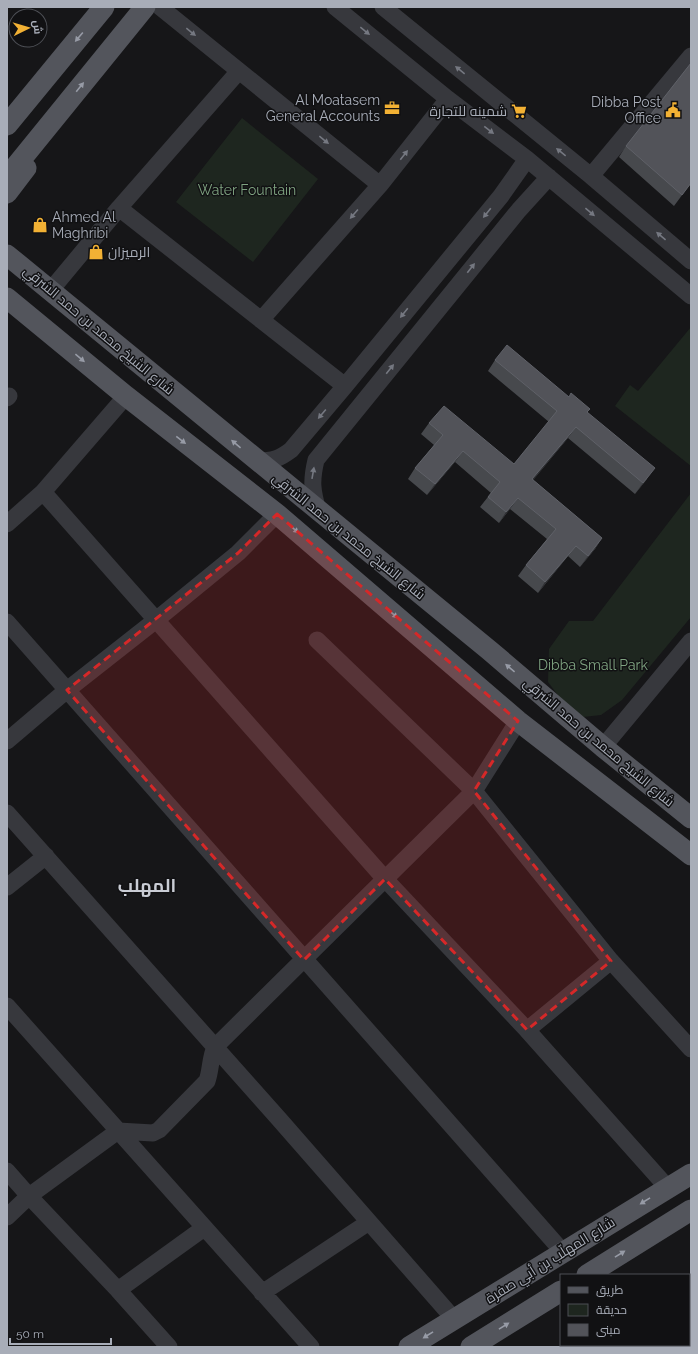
<svg xmlns="http://www.w3.org/2000/svg" width="698" height="1354" viewBox="0 0 698 1354" font-family="Raleway,Cairo,sans-serif">
  <rect width="100%" height="100%" fill="#161618"/>
  <!-- green -->
  <path fill="#1e261f" d="M242,118L318,179L253,262L176,202Z
    M691,327V466L615,406L630,385L638,391Z
    M691,493V617L622,700L601,715L583,717L563,702L548,682L549,649L569,621H593Z"/>
  <g fill="none" stroke-linecap="round" stroke-linejoin="round">
    <!-- minor -->
    <path stroke="#37383d" stroke-width="17" d="M160,7L380,185
      M335,7L448,99L527,159L691,296
      M383,7L591,176L691,261
      M591,176L691,56
      M119,208L345,386
      M55,285L119,208L239,71
      M261,320L380,185L448,99
      M7,398L9,396
      M258,461C273,461 279,459 291,450L345,386L501,196L527,159
      M43,492L385,879L527,1030L667,1187
      M318,511C312,490 311,481 316,460L519,210L549,177
      M7,524L43,492L126,396
      M7,622L563,1252
      M317,640L474,791L611,961L691,1049
      M7,741L67,690L156,620L238,553L277,514
      M603,747L691,641
      M7,813L279,1119L454,1319
      M7,887L46,856
      M7,1006L311,1347
      M527,1030L611,961
      M7,1171L29,1196L118,1290L169,1347
      M7,1217L29,1196L118,1131L153,1133L159,1130L207,1081C211,1070 210,1058 215,1047L474,791L518,721
      M118,1290L204,1228
      M262,1293L369,1222"/>
    <!-- major -->
    <path stroke="#53555c" stroke-width="21" d="M7,125L104,7
      M7,177L145,7
      M7,193L26,168
      M7,255L489,650L603,747L691,818
      M7,298L126,396L277,514L518,721L691,855
      M587,1275L691,1210
      M409,1347L691,1174
      M471,1347L561,1291"/>
  </g>
  <!-- wall -->
  <path fill="#47494d" d="M691,63V183L674,206L619,157L626,146Z
    M495,360L569,397L590,409L587,412L647,479L635,494L568,438L533,480L602,538L595,549L580,567L568,556L538,593L518,576L526,565L547,539L510,509L499,523L480,507L491,493L455,462L427,495L408,479L415,468L434,445L421,434L429,423L514,464L549,422L488,371Z"/>
  <!-- shaded-wall -->
  <path fill="#2f3033" d="M576,427L568,438L525,490L532,479Z
    M463,451L455,462L427,495L435,484Z
    M655,468L647,479L635,494L643,483Z
    M518,498L510,509L499,523L506,512Z
    M602,538L595,549L580,567L588,556Z
    M576,546L568,556L538,593L545,582Z"/>
  <!-- building -->
  <path fill="#525359" stroke="#5f6168" d="M691,63V183L682,195L626,146Z
    M507,345L569,397L571,393L590,409L587,412L655,468L643,483L576,427L532,479L602,538L588,556L576,546L545,582L526,565L556,529L518,498L506,512L488,497L500,482L463,451L435,484L415,468L443,435L429,423L444,406L514,464L557,411L495,360Z"/>
  <!-- one-way arrows -->
  <defs><path id="oneway-solid" d="M-6-.8H1V-3.2L6.5 0L1 3.2V.8H-6Z"/></defs>
  <g fill="#757881">
    <use href="#oneway-solid" transform="translate(365 31) rotate(39)"/>
    <use href="#oneway-solid" transform="translate(191 32) rotate(39)"/>
    <use href="#oneway-solid" transform="translate(460 70) rotate(-141)"/>
    <use href="#oneway-solid" transform="translate(489 130) rotate(38)"/>
    <use href="#oneway-solid" transform="translate(324 140) rotate(39)"/>
    <use href="#oneway-solid" transform="translate(561 152) rotate(-141)"/>
    <use href="#oneway-solid" transform="translate(404 155) rotate(-52)"/>
    <use href="#oneway-solid" transform="translate(590 212) rotate(40)"/>
    <use href="#oneway-solid" transform="translate(487 213) rotate(129)"/>
    <use href="#oneway-solid" transform="translate(354 214) rotate(131)"/>
    <use href="#oneway-solid" transform="translate(661 236) rotate(-140)"/>
    <use href="#oneway-solid" transform="translate(471 268) rotate(-52)"/>
    <use href="#oneway-solid" transform="translate(404 313) rotate(129)"/>
    <use href="#oneway-solid" transform="translate(390 369) rotate(-51)"/>
    <use href="#oneway-solid" transform="translate(322 414) rotate(130)"/>
    <use href="#oneway-solid" transform="translate(313 473) rotate(-80)"/>
  </g>
  <g fill="#979ba6">
    <use href="#oneway-solid" transform="translate(79 37) rotate(130)"/>
    <use href="#oneway-solid" transform="translate(80 87) rotate(-51)"/>
    <use href="#oneway-solid" transform="translate(80 358) rotate(40)"/>
    <use href="#oneway-solid" transform="translate(181 440) rotate(38)"/>
    <use href="#oneway-solid" transform="translate(236 444) rotate(-140)"/>
    <use href="#oneway-solid" transform="translate(294 529) rotate(41)"/>
    <use href="#oneway-solid" transform="translate(393 614) rotate(41)"/>
    <use href="#oneway-solid" transform="translate(510 668) rotate(-140)"/>
    <use href="#oneway-solid" transform="translate(645 1201) rotate(148)"/>
    <use href="#oneway-solid" transform="translate(620 1254) rotate(-32)"/>
    <use href="#oneway-solid" transform="translate(504 1326) rotate(-32)"/>
    <use href="#oneway-solid" transform="translate(428 1335) rotate(148)"/>
  </g>
  <!-- marked area -->
  <path fill="#d62828" fill-opacity="0.2" stroke="#d62828" stroke-width="3" stroke-dasharray="8 5" stroke-linejoin="round" d="M277,514L518,721L474,791L611,961L527,1030L385,879L304,960L67,690L238,553Z"/>
  <!-- icons -->
  <defs>
    <g id="office-bare" transform="scale(1.2)"><path d="M-6-3h4V-5.5h4V-3h4V5H-6ZM-1-4.5V-3h2v-1.5ZM-6 0V1H6V0Z" fill="#f2b134" stroke="#111113" stroke-width="2.5" paint-order="stroke"/></g>
    <g id="civic-bare" transform="scale(1.2)"><path d="M-.6-6.5H3V-4.5H.6V-3L4-1V1h2V6H-6V1h2V-1L-.6-3ZM-1.2 2.5V6h2.4V2.5Z" fill="#f2b134" stroke="#111113" stroke-width="2.5" paint-order="stroke"/></g>
    <g id="supermarket-bare" transform="scale(1.2)"><path d="M-6-5.5h2.5l.6 2H6L4.5 2H-2.5L-4.4-4H-6ZM-1.5 3.2a1.3 1.3 0 1 0 .1 0ZM3 3.2a1.3 1.3 0 1 0 .1 0Z" fill="#f2b134" stroke="#111113" stroke-width="2.5" paint-order="stroke"/></g>
    <g id="shop-bare" transform="scale(1.2)"><path d="M-5-2.5h2.3a2.7 3.5 0 0 1 5.4 0H5L5.5 6h-11ZM-1.5-2.5h3a1.5 2.3 0 0 0-3 0Z" fill="#f2b134" stroke="#111113" stroke-width="2.5" paint-order="stroke"/></g>
  </defs>
  <g fill-rule="evenodd">
    <use href="#office-bare" x="392" y="108"/>
    <use href="#civic-bare" x="673" y="110"/>
    <use href="#supermarket-bare" x="519" y="111"/>
    <use href="#shop-bare" x="40" y="225"/>
    <use href="#shop-bare" x="96" y="252"/>
  </g>
  <g text-anchor="middle" stroke-width="3" stroke-linejoin="round" paint-order="stroke">
    <!-- poi labels -->
    <g font-size="14" fill="#a8adb8" stroke="#111113" text-anchor="end">
      <text x="380" y="105">Al Moatasem<tspan x="380" dy="16">General Accounts</tspan></text>
      <text x="661" y="107">Dibba Post<tspan x="661" dy="16">Office</tspan></text>
      <text x="507" y="116">شمينه للتجارة</text>
      <text x="52" y="222" text-anchor="start">Ahmed Al<tspan x="52" dy="16">Maghribi</tspan></text>
      <text x="108" y="257" text-anchor="start">الرميزان</text>
    </g>
    <!-- park labels -->
    <g font-size="14" fill="#7fa381" stroke="#111113">
      <text x="247" y="195">Water Fountain</text>
      <text x="593" y="670">Dibba Small Park</text>
    </g>
    <!-- street labels -->
    <g font-size="14" fill="#a8adb8" stroke="#111113">
      <text transform="translate(99 330) rotate(40)" y="5">شارع الشيخ محمد بن حمد الشرقي</text>
      <text transform="translate(349 536) rotate(39)" y="5">شارع الشيخ محمد بن حمد الشرقي</text>
      <text transform="translate(599 742) rotate(40)" y="5">شارع الشيخ محمد بن حمد الشرقي</text>
      <text transform="translate(550 1260) rotate(-32)" y="5">شارع المهلّب بن أبي صفرة</text>
    </g>
    <!-- district labels -->
    <g font-size="18" font-weight="bold" fill="#c9ccd4" stroke="#111113">
      <text x="147" y="892">المهلب</text>
    </g>
  </g>
  <!-- border -->
  <rect width="698" height="1354" fill="none" stroke="#a8adb8" stroke-width="16"/>
  <!-- legend -->
  <rect x="560" y="1274" width="130" height="72" fill="#111113" stroke="#4d4f55"/>
  <rect x="568" y="1287" width="20" height="6" fill="#53555c" stroke="#4d4f55"/>
  <text x="596" y="1294" font-size="12" fill="#a8adb8">طريق</text>
  <rect x="568" y="1304" width="20" height="12" fill="#1e261f" stroke="#4d4f55"/>
  <text x="596" y="1314" font-size="12" fill="#a8adb8">حديقة</text>
  <rect x="568" y="1324" width="20" height="12" fill="#525359" stroke="#4d4f55"/>
  <text x="596" y="1334" font-size="12" fill="#a8adb8">مبنى</text>
  <!-- north arrow -->
  <g transform="translate(28 28) rotate(85)"><circle r="19" fill="#111113" stroke="#4d4f55"/>
  <path d="M0-3L7 15L0 10L-7 15Z" fill="#f2b134"/>
  <text y="-6" font-size="11" font-weight="bold" text-anchor="middle" fill="#a8adb8">ش</text>
  </g>
  <!-- scale -->
  <path d="M10 1338v6h101v-6" fill="none" stroke="#a8adb8" stroke-width="2"/>
  <text x="16" y="1338" font-size="12" fill="#a8adb8" stroke="#111113" stroke-width="3" paint-order="stroke">50 m</text>
</svg>
